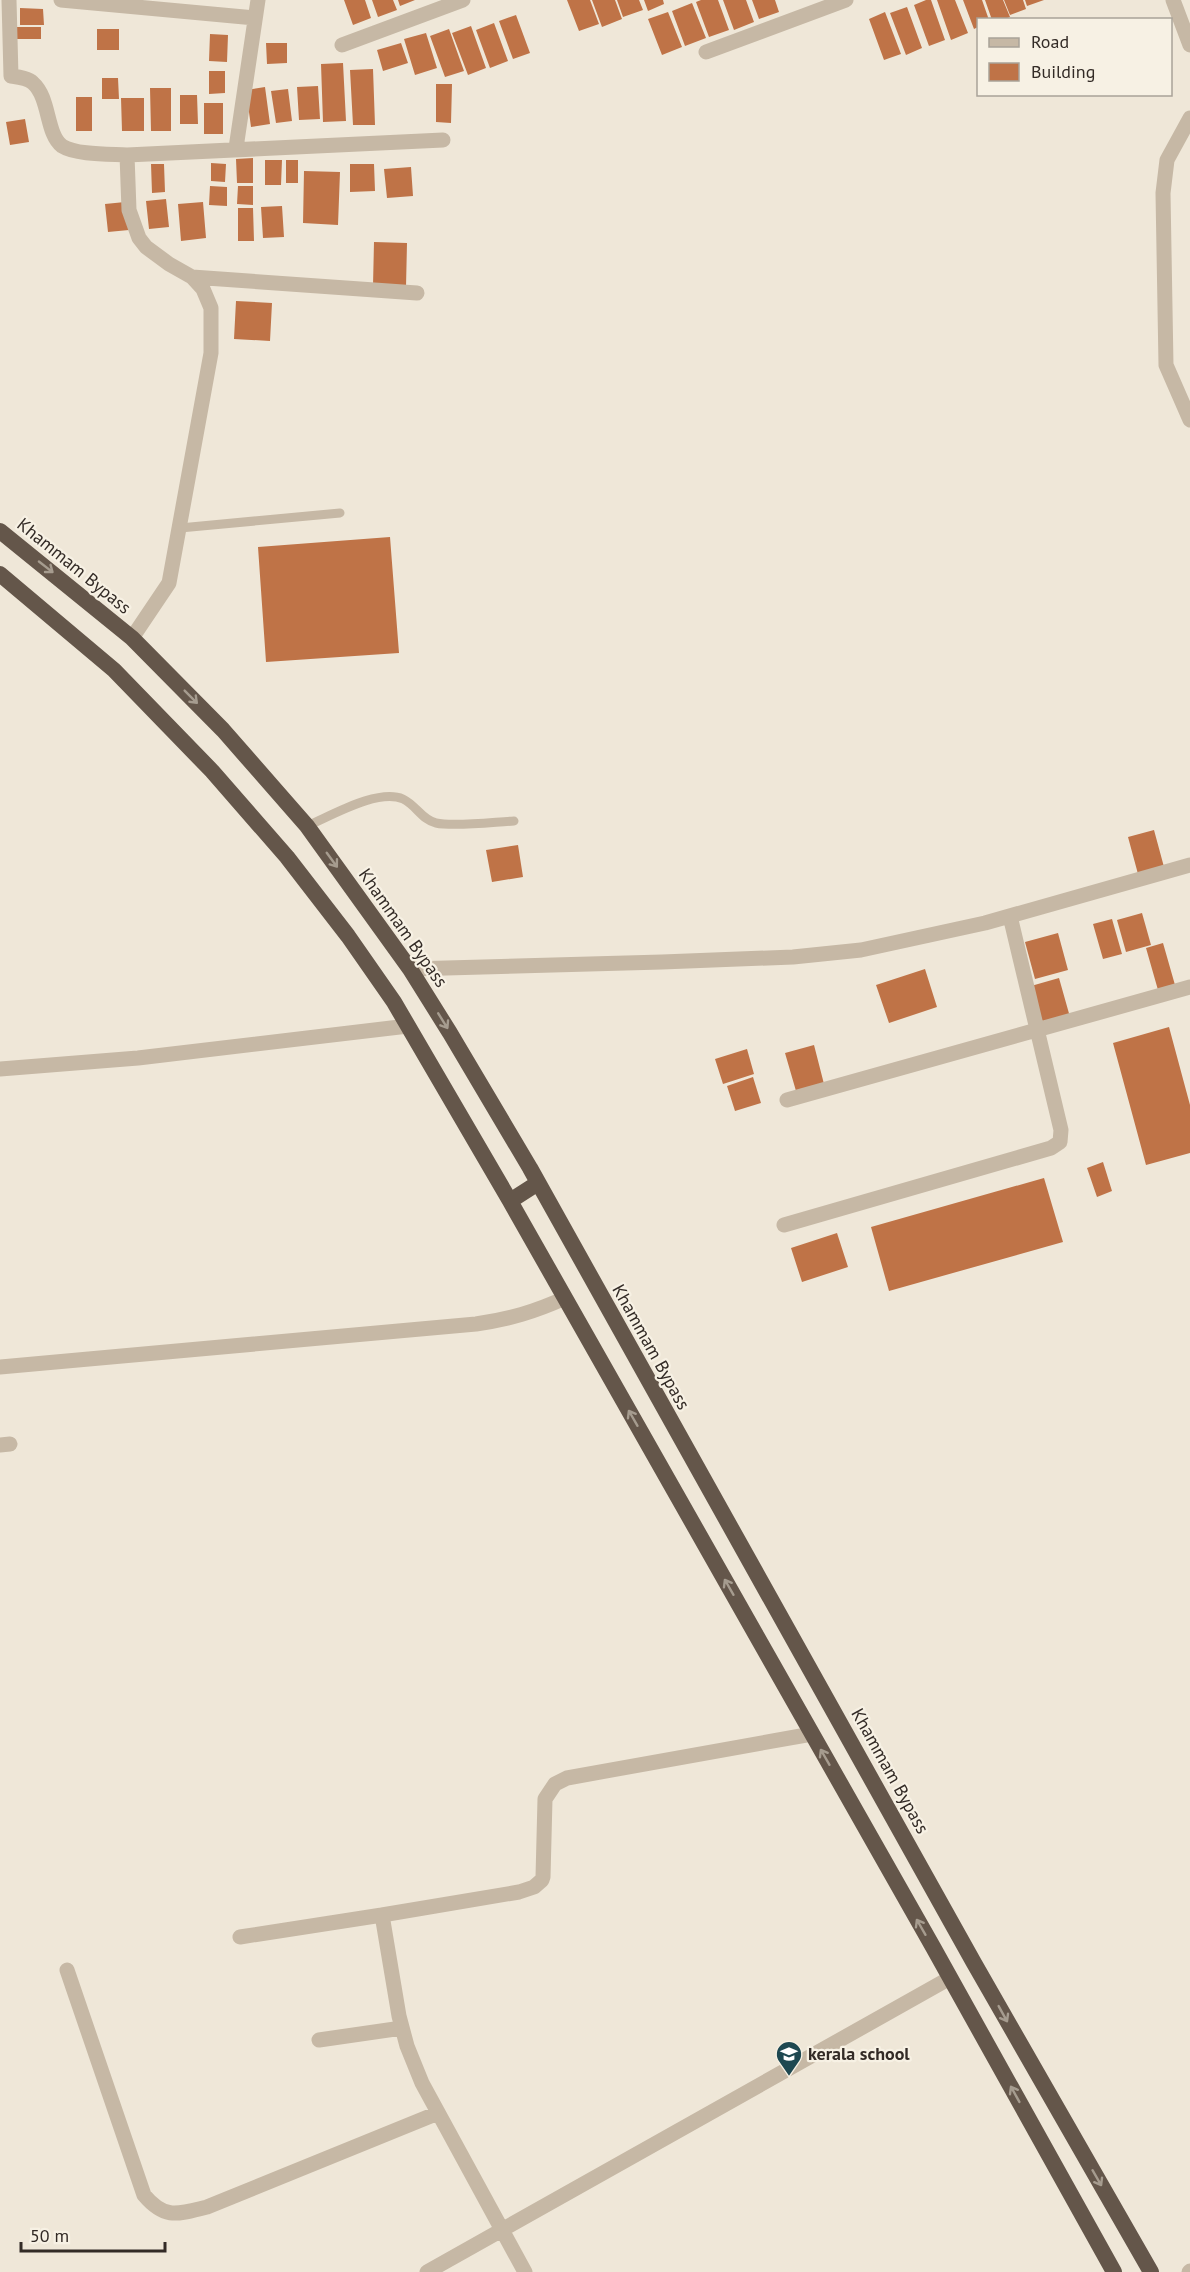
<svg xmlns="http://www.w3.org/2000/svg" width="1190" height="2272" viewBox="0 0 1190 2272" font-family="'PT Sans',sans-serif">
  <rect width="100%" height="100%" fill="#efe7d8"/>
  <!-- building -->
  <path fill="#bf7347" d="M344,0H365L371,18L353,25Z
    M372,0H393L397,10L378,17Z
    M398,0H415L400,6Z
    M567,0H590L599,24L579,31Z
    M592,0H615L622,19L602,27Z
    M617,0H639L643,10L623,17Z
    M644,0H663L664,4L648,11Z
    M701,0H718L729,30L709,37L696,2Z
    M723,0H746L754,22L734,30Z
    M752,0H775L779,12L759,19Z
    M926,0H931L945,40L929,46L914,5Z
    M937,0H955L968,33L951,40Z
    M963,0H982L989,20H978V27L974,29Z
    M985,0H1003L1010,17L1003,20H992Z
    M1004,0H1023L1026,9L1010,15Z
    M1025,0H1044L1027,6Z
    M692,3L706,38L685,46L672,11Z
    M907,7L922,48L906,55L890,13Z
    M20,8L43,9L44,25H20Z
    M668,12L682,47L662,55L648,19Z
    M885,12L901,54L884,60L869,19Z
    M516,15L530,53L513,59L499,21Z
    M494,23L508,61L490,68L476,30Z
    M471,26L486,68L468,75L452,33Z
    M17,27H41V39H17Z
    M97,29H119V50H97Z
    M449,29L464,71L445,77L430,36Z
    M426,33L437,68L415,75L404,39Z
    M210,34L228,35L227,62L209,61Z
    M266,43H287V63L267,64Z
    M401,43L408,63L383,71L377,50Z
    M343,63L346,121L323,122L321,64Z
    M373,69L375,125H353L350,70Z
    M209,71H225V93L209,94Z
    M102,78H118L119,99H102Z
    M436,84H452L451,123L436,122Z
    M318,86L320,119L299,120L297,87Z
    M265,87L270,124L251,127L246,90Z
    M150,88H171V131H151Z
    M288,89L292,121L276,123L271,91Z
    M180,95H197L198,124H180Z
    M76,97H92V131H76Z
    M121,98H144V131H122Z
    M204,103H223V134H204Z
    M25,119L29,142L10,145L6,122Z
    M253,158V183H237L236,159Z
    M265,160H282L281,185H265Z
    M286,160H298V183H286Z
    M211,163L226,164L225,182L211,181Z
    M151,164H164L165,192L152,193Z
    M350,164H374L375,191L350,192Z
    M411,167L413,196L387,198L384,169Z
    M304,171L340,172L338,225L303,223Z
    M210,186L227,187V206L209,205Z
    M238,186H253V205L237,204Z
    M166,199L169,227L149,229L146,201Z
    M125,202L129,230L108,232L105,204Z
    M203,202L206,238L181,241L178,204Z
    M282,206L284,237L263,238L261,207Z
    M238,208H253L254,241H238Z
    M374,242L407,243L406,287L373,286Z
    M236,301L272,303L270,341L234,339Z
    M390,537L399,653L266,662L258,547Z
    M1154,830L1164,867L1138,874L1128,837Z
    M518,845L523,877L492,882L486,850Z
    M1142,913L1151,945L1126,952L1117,920Z
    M1112,919L1122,954L1103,959L1093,924Z
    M1058,933L1068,970L1035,979L1025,942Z
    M1163,943L1175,985L1158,990L1146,948Z
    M925,969L937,1007L889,1023L876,985Z
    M1059,978L1070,1017L1042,1025L1031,986Z
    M1169,1027L1190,1105V1153L1146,1165L1113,1043Z
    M814,1045L824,1084L796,1091L785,1053Z
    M747,1049L754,1074L723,1084L715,1059Z
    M753,1077L761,1103L735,1111L727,1086Z
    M1103,1162L1112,1191L1097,1197L1087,1168Z
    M1044,1178L1063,1242L889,1291L871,1227Z
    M837,1233L848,1267L802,1282L791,1248Z"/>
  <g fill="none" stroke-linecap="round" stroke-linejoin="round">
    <!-- service -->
    <path stroke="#c6b8a5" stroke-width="9" d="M180,528L340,513
      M307,826C331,816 378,788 403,799C416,805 422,820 436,823C454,827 494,822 514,821"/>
    <!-- minor -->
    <path stroke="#c6b8a5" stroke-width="15" d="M9,0L11,76C18,77 28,78 33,83C50,98 46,134 62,146C76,155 110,154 127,155L443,140
      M61,0L255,18
      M1173,0L1190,45
      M342,45L463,0
      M706,52L846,0
      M1190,118L1167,160L1163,193L1166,365L1190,420
      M236,148L258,0
      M127,155L129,210L139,238L146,247L169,264L192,277L203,289L211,308V353L169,583L132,638
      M192,277L417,293
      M410,969L662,962L793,957L861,950L985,923L1190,865
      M0,1069L138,1058L408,1026
      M787,1100L1190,987
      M784,1225L1051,1148L1060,1142L1061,1130L1010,916
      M0,1367L476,1324C510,1319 534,1312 565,1298
      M0,1445L10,1444
      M240,1937L382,1915
      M67,1970L144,2195C165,2220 178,2214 207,2207L438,2113
      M319,2040L402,2028
      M427,2272L950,1978
      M525,2272L422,2083L407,2046L399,2016L382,1915L519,1892L534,1887L542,1880L543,1877L545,1799L555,1784L567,1778L812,1734
      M1189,2272L1190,2271"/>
    <!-- trunk -->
    <path stroke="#64564a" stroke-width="16" d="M0,531L132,638L223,730L307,826L410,969L450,1033L530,1168L974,1963L1151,2272
      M0,574L114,670L212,771L287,857L348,936L394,1002L510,1201L933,1947L1114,2272
      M510,1201L538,1183"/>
  </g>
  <!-- one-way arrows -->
  <defs><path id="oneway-shaft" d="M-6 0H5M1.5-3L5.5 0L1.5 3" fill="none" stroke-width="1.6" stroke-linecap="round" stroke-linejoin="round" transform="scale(1.5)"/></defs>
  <g stroke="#a69c8f">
    <use href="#oneway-shaft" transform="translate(46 567) rotate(38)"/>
    <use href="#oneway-shaft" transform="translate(191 697) rotate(45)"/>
    <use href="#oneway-shaft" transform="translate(332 860) rotate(54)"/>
    <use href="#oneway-shaft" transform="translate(443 1021) rotate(58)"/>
    <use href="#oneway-shaft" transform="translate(633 1418) rotate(-120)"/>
    <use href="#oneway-shaft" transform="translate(729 1587) rotate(-120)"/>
    <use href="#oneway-shaft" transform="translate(825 1757) rotate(-120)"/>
    <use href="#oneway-shaft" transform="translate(921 1927) rotate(-120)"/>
    <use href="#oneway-shaft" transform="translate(1003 2014) rotate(61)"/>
    <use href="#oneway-shaft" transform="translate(1015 2094) rotate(-119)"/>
    <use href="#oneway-shaft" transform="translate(1097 2178) rotate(60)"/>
  </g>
  <!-- icons -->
  <defs>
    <g id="school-pin" transform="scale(1.35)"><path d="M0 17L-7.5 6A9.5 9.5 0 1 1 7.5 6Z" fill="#1e4851" stroke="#f7f1e4"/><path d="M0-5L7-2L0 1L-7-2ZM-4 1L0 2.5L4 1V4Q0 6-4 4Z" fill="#fff"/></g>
  </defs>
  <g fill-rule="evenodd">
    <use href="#school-pin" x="789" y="2054"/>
  </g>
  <g text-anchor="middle" stroke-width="4.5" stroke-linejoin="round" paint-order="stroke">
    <!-- street labels -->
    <g font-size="18" fill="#332b26" stroke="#f7f1e4">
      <text transform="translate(74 566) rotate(39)" y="6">Khammam Bypass</text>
      <text transform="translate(403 928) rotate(55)" y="6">Khammam Bypass</text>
      <text transform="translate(651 1347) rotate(61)" y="6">Khammam Bypass</text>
      <text transform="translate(890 1771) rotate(61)" y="6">Khammam Bypass</text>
    </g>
    <!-- poi labels -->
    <g font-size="18" font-weight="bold" fill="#332b26" stroke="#f7f1e4" text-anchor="start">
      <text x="808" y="2060">kerala school</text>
    </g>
  </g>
  <!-- legend -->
  <rect x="977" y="18" width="195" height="78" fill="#f7f1e4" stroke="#a9a298" stroke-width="1.5"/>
  <rect x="989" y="38" width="30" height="9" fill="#c6b8a5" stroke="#a9a298" stroke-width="1.5"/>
  <text x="1031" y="48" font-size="18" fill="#332b26">Road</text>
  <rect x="989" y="63" width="30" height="18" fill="#bf7347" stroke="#a9a298" stroke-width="1.5"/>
  <text x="1031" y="78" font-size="18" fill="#332b26">Building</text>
  <!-- scale -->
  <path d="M21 2242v9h144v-9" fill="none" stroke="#332b26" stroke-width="3"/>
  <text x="30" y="2242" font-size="18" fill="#332b26" stroke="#f7f1e4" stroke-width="4.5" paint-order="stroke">50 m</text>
</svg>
